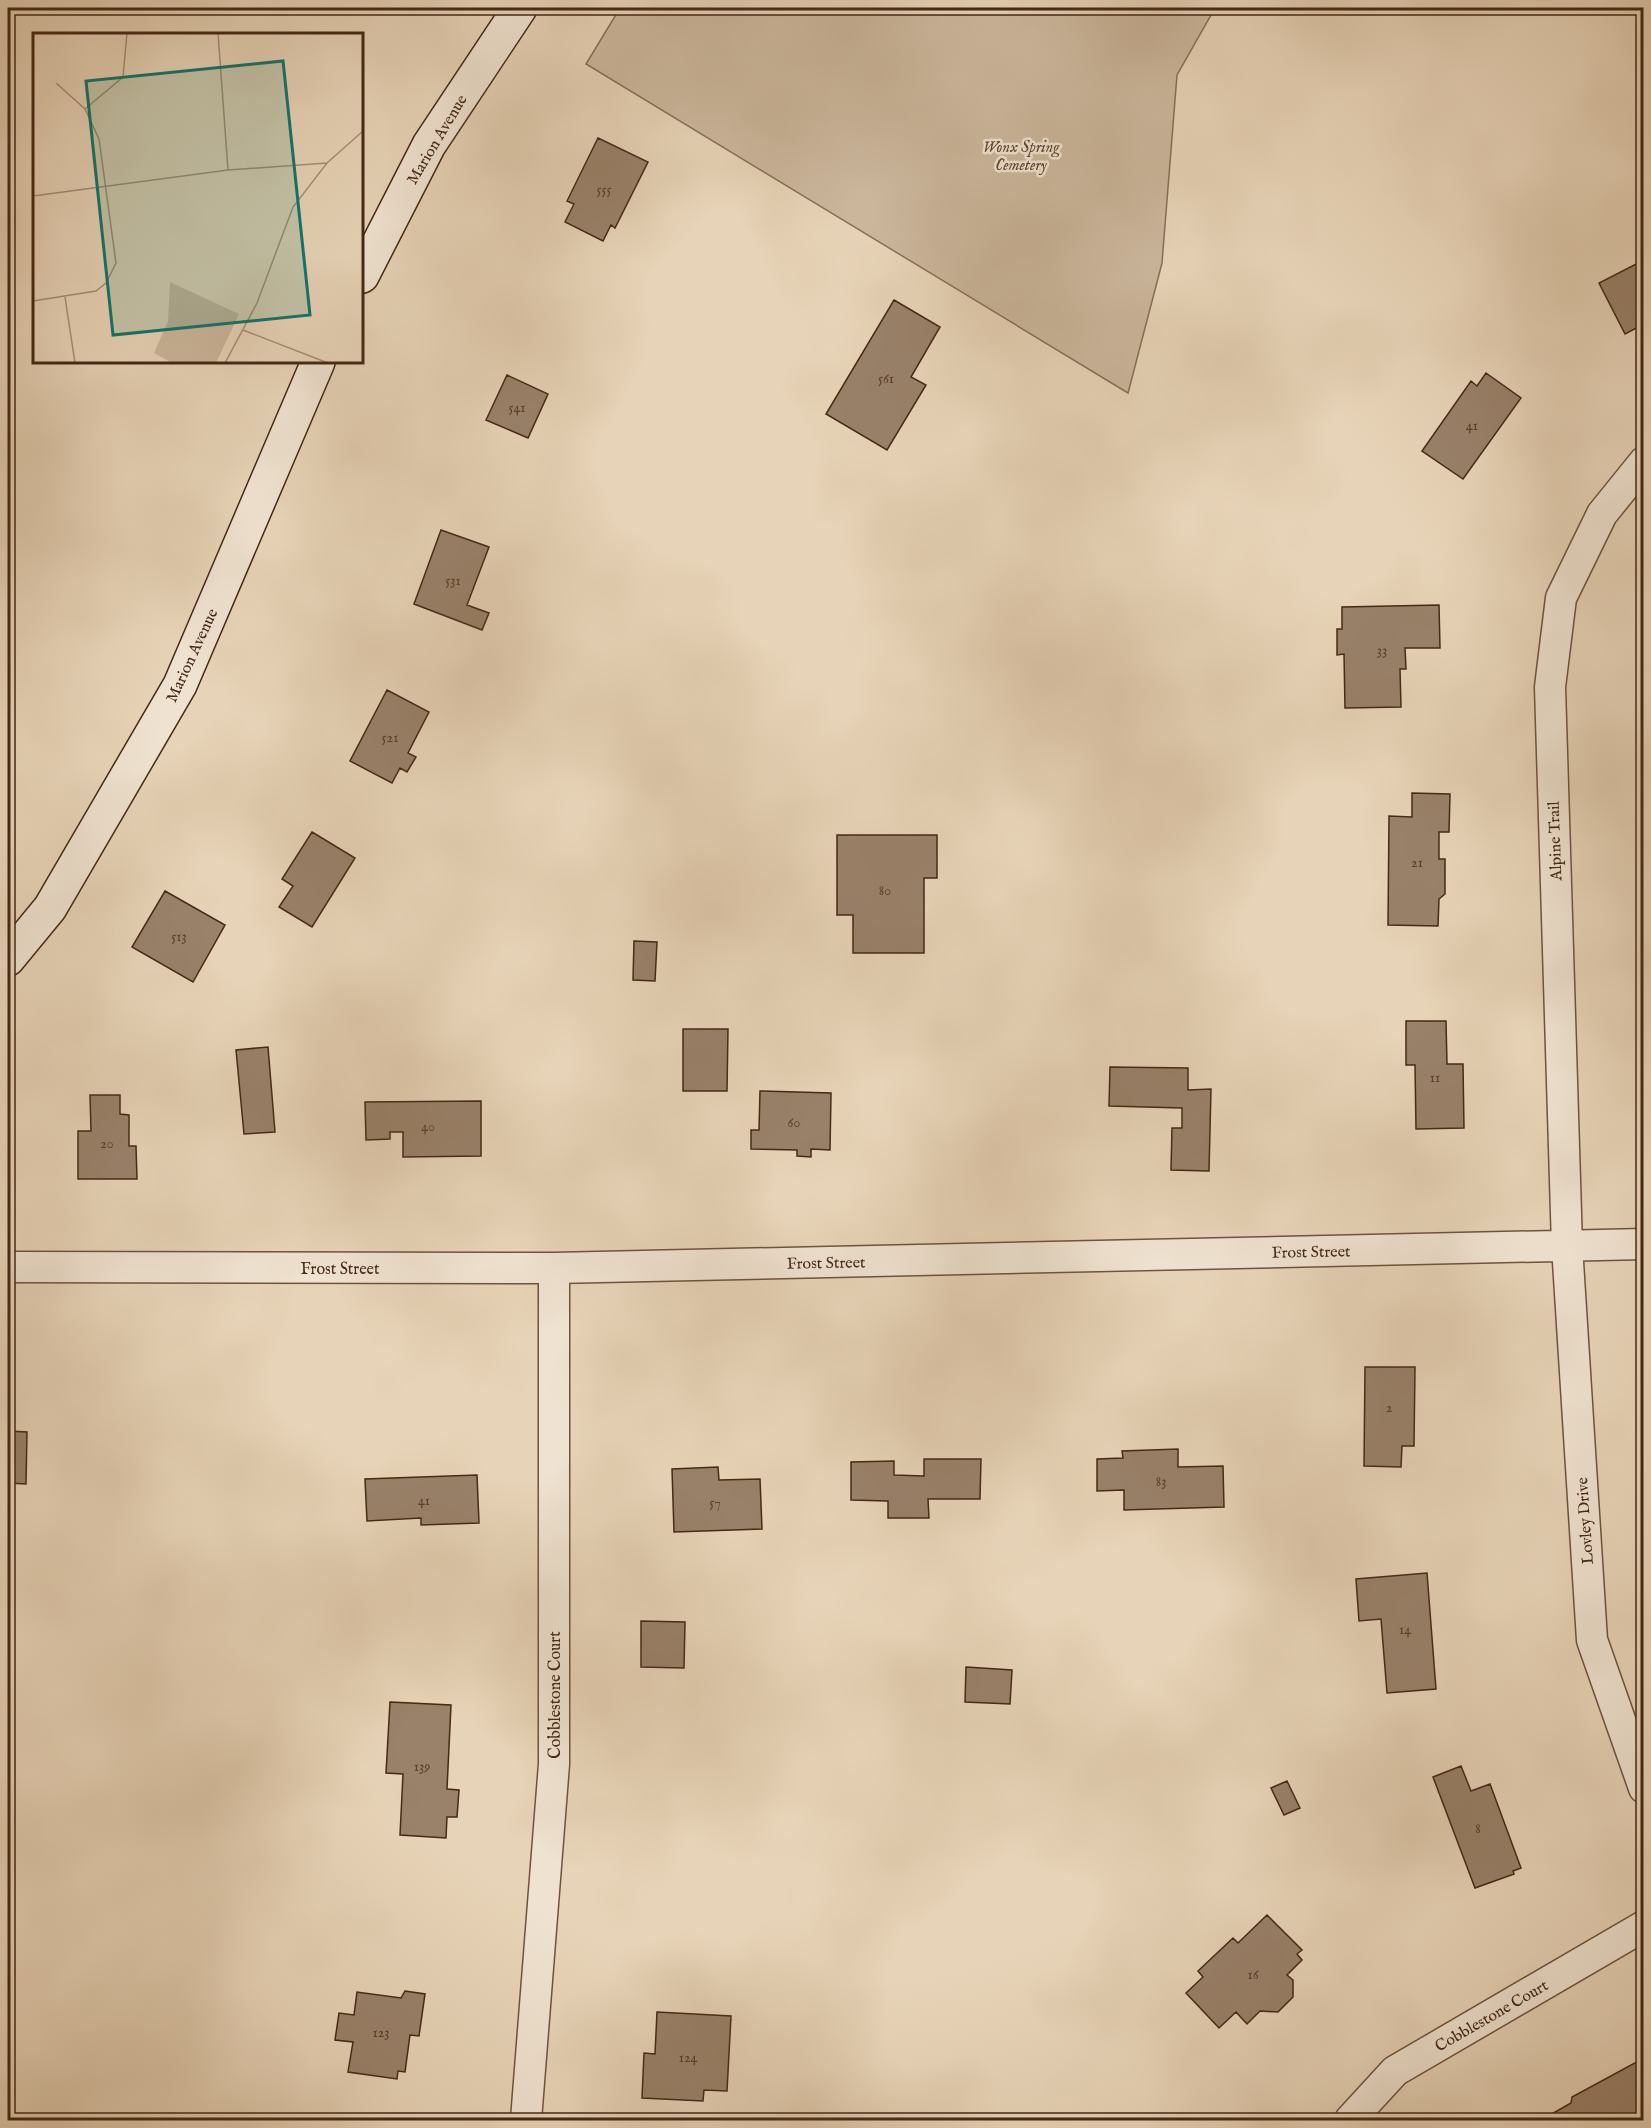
<svg xmlns="http://www.w3.org/2000/svg" width="1651" height="2128" viewBox="0 0 1651 2128" font-family="'IM FELL English',serif">
  <rect width="100%" height="100%" fill="#e7d3b7"/>
  <filter id="stains"><feTurbulence type="fractalNoise" baseFrequency=".00333" numOctaves="4"/><feColorMatrix values="0 0 0 0 .2 0 0 0 0 .09 0 0 0 0 .02 0 0 0 .5 -.17"/></filter>
  <radialGradient id="worn" r=".72"><stop offset=".6" stop-color="#630" stop-opacity="0"/><stop offset="1" stop-color="#630" stop-opacity=".3"/></radialGradient>
  <!-- green -->
  <path fill="#cbb69c" stroke="#886f59" stroke-width="1.5" d="M620,8H1215L1177,75L1162,263L1128,393L586,64Z"/>
  <!-- building -->
  <path fill="#99816a" stroke="#452816" stroke-width="1.5" d="M598,138L648,162L615,228L611,225L603,241L565,222L574,204L567,201Z
    M1644,260V324L1625,334L1599,283Z
    M894,300L940,327L911,377L926,385L887,450L826,414Z
    M1486,373L1521,398L1463,479L1422,451L1471,381L1477,386Z
    M507,375L548,394L528,438L486,420Z
    M441,530L489,547L467,605L489,613L482,630L414,604Z
    M1439,605L1440,648H1405L1406,669H1400L1401,707L1345,708L1344,654L1337,655V629H1342V607Z
    M387,690L429,712L408,753L416,757L407,772L400,768L392,783L350,761Z
    M1412,793L1450,794L1449,832H1439V859H1445V894L1439,899L1438,926L1388,925L1389,816L1412,817Z
    M312,832L355,858L312,927L279,907L293,886L282,879Z
    M837,835H937V878H924V953H853V915H837Z
    M165,891L225,925L193,982L132,947Z
    M634,941L657,942L655,981L633,980Z
    M1406,1021H1446L1447,1064H1463L1464,1128L1416,1129L1415,1065H1406Z
    M683,1029H728L727,1091H683Z
    M268,1047L275,1132L244,1134L236,1050Z
    M1110,1067L1188,1068V1090L1211,1089L1209,1171L1171,1170L1172,1128H1182V1108L1109,1106Z
    M760,1091L831,1093L830,1150L811,1149V1157L797,1156V1150L751,1149V1130H759Z
    M90,1095H120V1114L129,1115V1146H136L137,1179H78V1131H91Z
    M481,1101V1156L403,1157V1132H390V1139L366,1140L365,1102Z
    M1365,1367H1415L1414,1446H1402L1401,1467L1364,1466Z
    M8,1431L27,1432L26,1484L8,1483Z
    M1178,1449V1467L1223,1466L1224,1507L1124,1510V1490L1097,1491V1459L1123,1458L1122,1451Z
    M924,1459H981L980,1499H928L929,1518H888V1501L851,1500V1462L894,1461V1475L924,1476Z
    M718,1467L719,1480L760,1479L762,1529L674,1532L672,1469Z
    M477,1475L479,1523L421,1525V1518L367,1521L365,1479Z
    M1427,1573L1436,1689L1387,1693L1381,1619L1359,1621L1356,1579Z
    M641,1621L685,1622L684,1668L641,1667Z
    M966,1667L1012,1670L1010,1704L965,1702Z
    M390,1702L451,1705L447,1789L459,1790L457,1817H447L446,1838L400,1835L403,1774L386,1773Z
    M1461,1766L1471,1791L1490,1784L1521,1868L1513,1871L1514,1874L1475,1888L1433,1777Z
    M1287,1781L1300,1808L1284,1815L1271,1788Z
    M1267,1915L1302,1950L1297,1954L1302,1960L1287,1975L1293,1980V1997L1278,2012L1260,2011L1247,2024L1236,2012L1219,2028L1186,1993L1203,1977L1198,1971L1233,1938L1238,1943Z
    M405,1991L425,1994L419,2036L410,2035L405,2072L398,2071L397,2079L348,2072L353,2042L335,2040L339,2013L354,2015L357,1992L401,1998Z
    M657,2012L731,2016L727,2091L704,2090L703,2101L642,2098L644,2053L655,2054Z
    M1644,2058V2120H1541L1571,2103L1572,2097Z"/>
  <g fill="none" stroke-linecap="round" stroke-linejoin="round">
    <!-- minor casing -->
    <g stroke="#6e533e" stroke-width="33">
      <path id="minor" d="M1644,462L1602,514L1561,598L1550,687L1567,1246L1592,1640L1644,1788
        M8,1267L554,1268L1644,1244
        M526,2120L554,1764V1268
        M1350,2120L1395,2071L1644,1926"/>
    </g>
    <!-- secondary casing -->
    <g stroke="#452816" stroke-width="36">
      <path id="secondary" d="M362,276L429,145L520,8
        M8,959L50,908L180,685L318,362"/>
    </g>
    <!-- minor -->
    <use href="#minor" stroke="#efe2d0" stroke-width="30"/>
    <!-- secondary -->
    <use href="#secondary" stroke="#efe2d0" stroke-width="33"/>
  </g>
  <g text-anchor="middle" stroke-width="5" stroke-linejoin="round" paint-order="stroke">
    <!-- number labels -->
    <g font-size="14" fill="#5a3e2b">
      <text x="604" y="194">555</text>
      <text x="886" y="383">561</text>
      <text x="517" y="412">541</text>
      <text x="1472" y="430">41</text>
      <text x="453" y="585">531</text>
      <text x="1382" y="655">33</text>
      <text x="390" y="742">521</text>
      <text x="1417" y="867">21</text>
      <text x="885" y="895">80</text>
      <text x="179" y="941">513</text>
      <text x="1435" y="1082">11</text>
      <text x="794" y="1127">60</text>
      <text x="428" y="1131">40</text>
      <text x="107" y="1148">20</text>
      <text x="1389" y="1412">2</text>
      <text x="1161" y="1486">83</text>
      <text x="424" y="1505">41</text>
      <text x="715" y="1507">57</text>
      <text x="1405" y="1634">14</text>
      <text x="422" y="1771">139</text>
      <text x="1478" y="1833">8</text>
      <text x="1253" y="1979">16</text>
      <text x="381" y="2037">123</text>
      <text x="688" y="2062">124</text>
    </g>
    <!-- street labels -->
    <g font-size="16" fill="#452816" stroke="#efe2d0">
      <text transform="translate(436 139) rotate(-59)" y="6">Marion Avenue</text>
      <text transform="translate(191 655) rotate(-65)" y="6">Marion Avenue</text>
      <text transform="translate(1554 841) rotate(-92)" y="6">Alpine Trail</text>
      <text transform="translate(1311 1251) rotate(-1)" y="6">Frost Street</text>
      <text transform="translate(826 1262) rotate(-1)" y="6">Frost Street</text>
      <text x="340" y="1274">Frost Street</text>
      <text transform="translate(1584 1521) rotate(-94)" y="6">Lovley Drive</text>
      <text transform="translate(554 1695) rotate(-90)" y="6">Cobblestone Court</text>
      <text transform="translate(1491 2015) rotate(-30)" y="6">Cobblestone Court</text>
    </g>
    <!-- park labels -->
    <g font-size="16" font-style="italic" fill="#604431" stroke="#efe2d0">
      <text x="1021" y="152">Wonx Spring<tspan x="1021" dy="18">Cemetery</tspan></text>
    </g>
  </g>
  <!-- overview -->
  <g transform="translate(33 33)">
    <rect width="330" height="330" fill="#e7d3b7"/>
    <path d="M137,249L206,281L183,330H139L121,320L135,288Z" fill="#cbb69c"/>
    <path fill="none" stroke="#a68f77" stroke-width="1.5" d="M185,0L195,137M52,76L90,44L94,0M0,163L195,137L294,130M32,264L42,330M0,268L63,258L73,250L83,230L66,106L52,76L23,50M210,297L295,330M192,330L224,270L260,174L294,130L330,98"/>
    <path fill="#0f766e" fill-opacity="0.15" stroke="#0f766e" stroke-width="3" d="M250,28L277,282L80,302L53,48Z"/>
    <rect width="330" height="330" fill="none" stroke="#452816" stroke-width="3"/>
  </g>
  <!-- margin -->
  <rect width="1651" height="2128" fill="none" stroke="#e7d3b7" stroke-width="30"/>
  <rect x="9" y="9" width="1633" height="2110" fill="none" stroke="#452816" stroke-width="3"/>
  <rect x="15" y="15" width="1621" height="2098" fill="none" stroke="#452816" stroke-width="1.5"/>
  <rect width="100%" height="100%" filter="url(#stains)"/>
  <rect width="100%" height="100%" fill="url(#worn)"/>
</svg>
